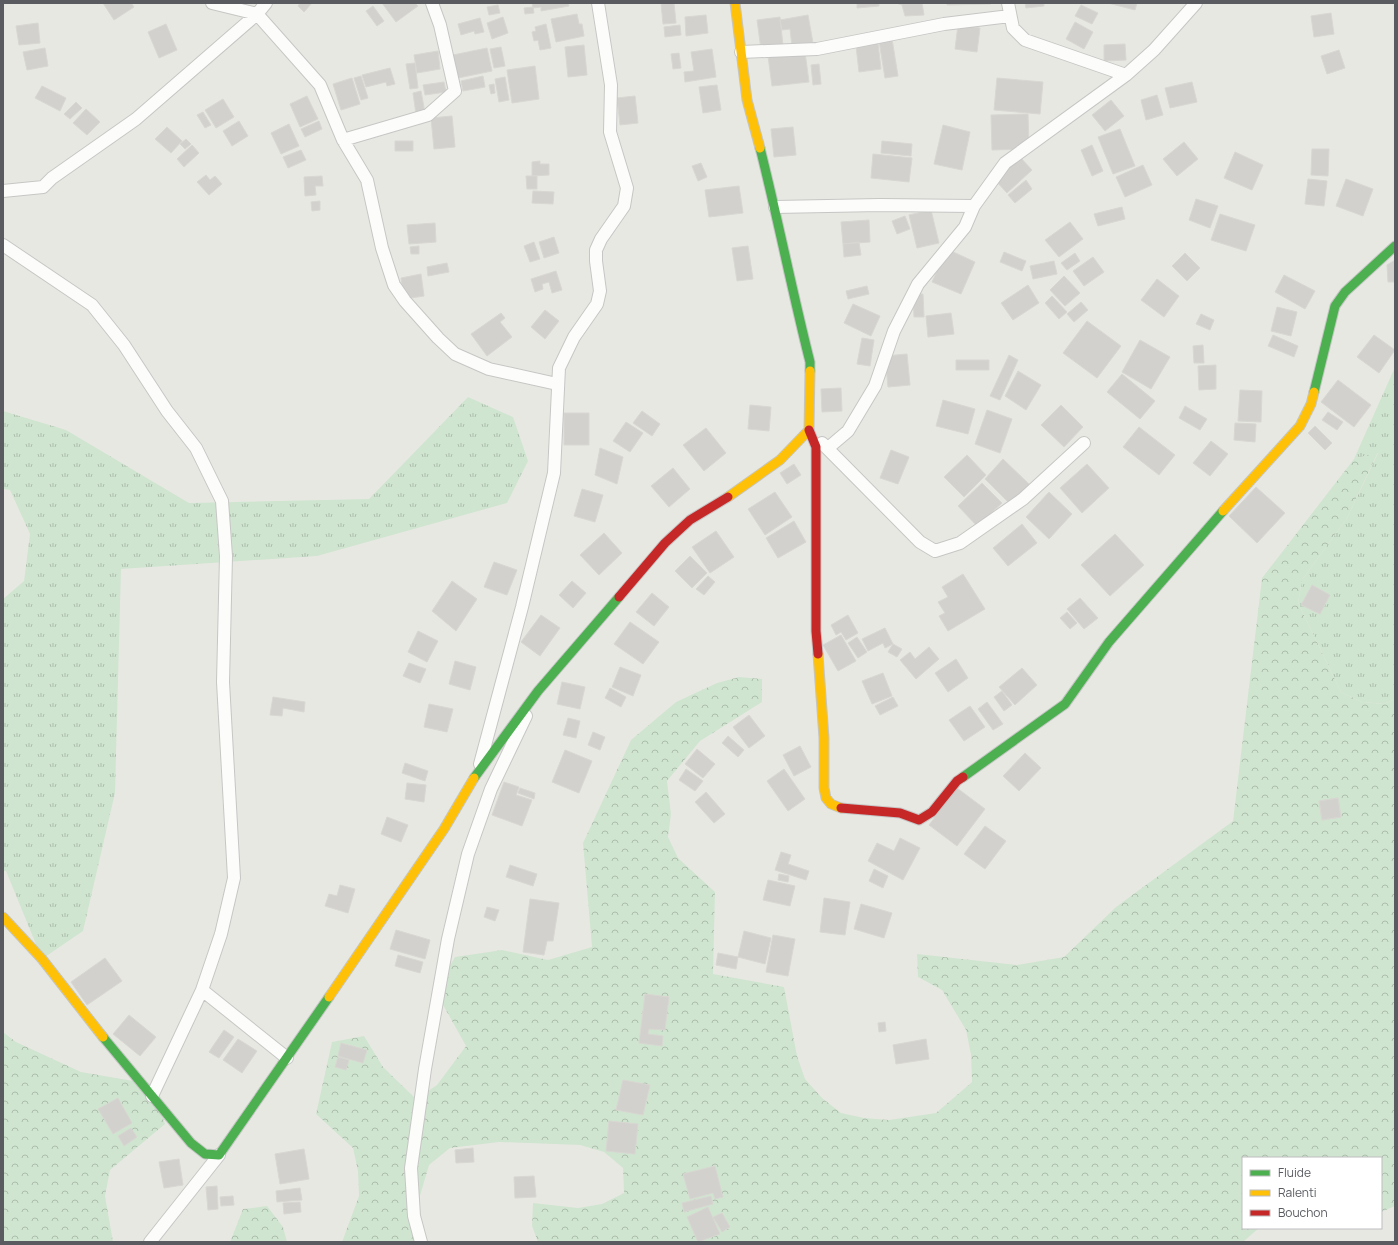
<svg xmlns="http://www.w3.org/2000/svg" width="1398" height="1245" viewBox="0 0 1398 1245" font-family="Manrope,sans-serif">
  <defs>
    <pattern id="grass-tufts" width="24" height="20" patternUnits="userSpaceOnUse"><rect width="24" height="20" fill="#d0e5d0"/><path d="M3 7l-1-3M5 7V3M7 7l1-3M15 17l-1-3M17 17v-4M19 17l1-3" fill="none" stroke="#acbdac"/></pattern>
    <pattern id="forest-crowns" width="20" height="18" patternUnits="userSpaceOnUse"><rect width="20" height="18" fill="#d0e5d0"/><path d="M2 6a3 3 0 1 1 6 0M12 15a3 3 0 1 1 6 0" fill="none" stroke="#acbdac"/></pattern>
  </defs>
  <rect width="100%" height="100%" fill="#e8e8e3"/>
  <!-- grass -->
  <path fill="url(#grass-tufts)" d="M1395,367V699L1384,704L1362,702L1341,692L1298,603L1302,580L1347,518L1378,453L1354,459Z
    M468,397L513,417L528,461L507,503L317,556L121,569L115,793L83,931L42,959L6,871H3V599L24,581L30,534L10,490L3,489V411L66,430L189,503L369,499Z"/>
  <!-- forest -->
  <path fill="url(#forest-crowns)" d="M1378,452L1347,518L1302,580L1298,603L1341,692L1362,702L1384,704L1395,699V1206L1381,1212V1158H1243V1228H1259L1243,1242H538L532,1226L533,1203L578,1208L602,1204L624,1193L623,1168L604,1152L580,1145L499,1142L450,1148L429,1165L414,1216L421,1242H342L359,1196L358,1171L353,1148L316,1114L332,1042L364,1036L383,1067L416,1099L437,1085L466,1046L442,1003V979L455,957L502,950L548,960L592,947L583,843L631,740L676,702L717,683L739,677L762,679V702L700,741L667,781L671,814L668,837L678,858L715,892L713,974L784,987L797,1056L805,1079L822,1098L841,1113L864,1118L889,1120L936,1113L972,1082L971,1055L966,1030L942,990L918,977L917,954L1017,965L1064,957L1116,907L1233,821L1262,578L1354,459Z
    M3,1032L16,1042L81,1072L151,1084L165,1124L110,1170L105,1196L113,1242H3Z
    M267,1206L283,1227L287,1242H230L243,1209Z"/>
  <!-- building -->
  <path fill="#d2d1ce" stroke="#d8d7d2" d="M103,3H131L134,7L114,20Z
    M300,3H312L304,12L298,6Z
    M382,3H415L418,6L396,22Z
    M532,3H568L569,6L541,11V7L533,8Z
    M661,3H674L676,23L663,24Z
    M857,3H879V6L857,8Z
    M896,3H922L924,15L905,16L902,5Z
    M947,3H991V4L947,5Z
    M1025,3H1044V6L1026,8Z
    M1108,3H1137L1135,10Z
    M498,5L500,13L489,15L487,7Z
    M1081,5L1098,13L1092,24L1075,16Z
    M373,6L384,21L377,26L366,11Z
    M533,7L534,13L525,14L524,8Z
    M1331,13L1334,34L1314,37L1311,16Z
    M577,14L579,24H582L584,36L556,42L551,19Z
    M706,15L708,33L686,36L685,17Z
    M808,15L813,43L792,46L790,29L782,30L780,20Z
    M503,17L508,33L492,39L487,23Z
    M780,17L783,46L761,49L757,20Z
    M480,18L484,32L475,34L474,31L461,35L458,24Z
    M1075,22L1093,32L1084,49L1066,39Z
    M38,23L40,43L19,45L16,26Z
    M166,24L177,50L159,58L148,32Z
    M546,24L551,48L540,50L538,40L534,41L532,32L536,31L535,27Z
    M680,25L681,35L665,37L664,27Z
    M958,25L980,28L977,52L955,49Z
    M892,39L898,76L885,78L879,41Z
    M878,43L881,69L859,72L856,46Z
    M1125,44L1126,60L1104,61V45Z
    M584,45L587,75L568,77L565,47Z
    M501,47L505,66L494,68L490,49Z
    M45,48L48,66L27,70L23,52Z
    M487,48L492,71L458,78L453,55Z
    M712,49L716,77L685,82L684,72L694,71L691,52Z
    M1339,50L1345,68L1327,74L1321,56Z
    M438,51L440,69L417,73L414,55Z
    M805,52L809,82L772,86L768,56Z
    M679,53L681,68L673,69L671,54Z
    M415,63L418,88L410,89L406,64Z
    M819,64L821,84L813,85L811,65Z
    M535,66L539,99L512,103L507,70Z
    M390,68L395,84L387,86L386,82L366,87L362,75Z
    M361,76L368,98L361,100L354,78Z
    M483,76L485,87L463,91L461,81Z
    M505,77L509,100L499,102L495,79Z
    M352,78L360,104L341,110L333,84Z
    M997,78L1043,82L1040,114L994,110Z
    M444,82L446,92L425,95L423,85Z
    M1192,82L1197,102L1170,108L1165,88Z
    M494,84L495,93L491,94L489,85Z
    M717,85L721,110L703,113L699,87Z
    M42,86L66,98L60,111L35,98Z
    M421,91L425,113L416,114L413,93Z
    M1157,95L1163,115L1146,120L1141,100Z
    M307,96L318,119L300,127L290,104Z
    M635,96L638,123L620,125L617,98Z
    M223,99L234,117L216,128L205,110Z
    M1111,100L1124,116L1105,131L1092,115Z
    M76,102L82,108L70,119L64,114Z
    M86,109L100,122L87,135L73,123Z
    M203,112L211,125L205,128L197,115Z
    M1028,114L1029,149L992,150L991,115Z
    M452,116L455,147L434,149L431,118Z
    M239,121L248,136L232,146L223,131Z
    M319,121L322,129L305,137L301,129Z
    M289,124L299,146L281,154L271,133Z
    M943,125L970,132L962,170L934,164Z
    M167,127L182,141L171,153L155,139Z
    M793,127L796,155L774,157L771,129Z
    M1120,129L1135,166L1113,174L1098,137Z
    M186,139L191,144L185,149L180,144Z
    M395,141H413V151H395Z
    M882,141L912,144L911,156L881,153Z
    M1184,142L1198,159L1177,176L1163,159Z
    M192,145L199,153L184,167L177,159Z
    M1092,145L1103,171L1092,176L1081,150Z
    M1312,149H1329L1328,176L1311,175Z
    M301,150L306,160L288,168L283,157Z
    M1235,152L1263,165L1252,190L1224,178Z
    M873,154L912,158L909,182L871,178Z
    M1020,157L1032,170L1007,193L995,180Z
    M540,161V164H549V175L532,176V162Z
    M701,163L707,177L698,181L692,166Z
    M1143,165L1152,185L1125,197L1116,177Z
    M206,175L210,180L215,176L222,184L209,195L197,182Z
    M322,176L323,186H315L316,195L305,196L304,177Z
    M526,176H537V189H527Z
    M1308,179L1327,181L1324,206L1305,204Z
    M1346,179L1373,189L1363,216L1336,206Z
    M1026,180L1032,189L1015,203L1008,195Z
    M739,186L743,213L709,217L705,190Z
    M533,191L554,192L553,204L532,203Z
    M1196,199L1218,206L1210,228L1189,220Z
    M320,201V210L312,211L311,202Z
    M1122,207L1125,219L1098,226L1094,214Z
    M931,210L939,243L917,248L909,215Z
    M1220,214L1255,225L1246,251L1211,240Z
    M905,216L910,229L897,234L892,221Z
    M869,220L870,242L843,244L841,222Z
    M1070,222L1083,239L1059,257L1045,240Z
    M435,223L436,242L409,244L407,225Z
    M554,237L559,253L544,258L539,242Z
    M534,242L540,259L530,262L524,246Z
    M859,242L861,255L844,257L843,244Z
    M419,246V254H411L410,247Z
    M748,246L753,279L737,281L732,248Z
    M947,249L975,262L961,294L932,282Z
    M1004,252L1026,261L1022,271L1000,262Z
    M1075,253L1080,261L1067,270L1061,263Z
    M1185,253L1200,268L1187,281L1172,266Z
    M1093,257L1104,272L1084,286L1073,271Z
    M1395,260V282H1388L1387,265Z
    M1054,261L1057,274L1033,279L1030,266Z
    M447,263L449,272L428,276L427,267Z
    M556,271L562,290L552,293L549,282L542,284L543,289L535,292L531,279Z
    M421,274L424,296L404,299L401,278Z
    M1284,275L1315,291L1305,309L1275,292Z
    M1064,276L1080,293L1065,306L1050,290Z
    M1157,279L1179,296L1164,317L1141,300Z
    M1028,285L1039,303L1013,320L1001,303Z
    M867,286L869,294L848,299L846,291Z
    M913,294H923L924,317H914Z
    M1052,296L1067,312L1059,319L1045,303Z
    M1081,302L1088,310L1074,322L1067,314Z
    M853,304L880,316L871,336L844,323Z
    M1277,307L1297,312L1291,336L1271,331Z
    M545,310L559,321L545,339L531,327Z
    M501,313L505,318L500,322L512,337L487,356L471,334Z
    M951,313L954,334L928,337L926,316Z
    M1201,314L1214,320L1210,330L1196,324Z
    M1087,321L1121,346L1097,378L1063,353Z
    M1273,335L1298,346L1294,357L1268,346Z
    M1374,335L1395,350L1379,373L1357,357Z
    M862,338L874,340L870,366L857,364Z
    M1140,340L1170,357L1151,389L1122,372Z
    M1203,345L1204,363H1194L1193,346Z
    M907,354L910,385L888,387L885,356Z
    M1009,355L1018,360L1000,400L990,396Z
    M956,360H989V370H956Z
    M1216,365V389L1199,390L1198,366Z
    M1018,371L1041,385L1026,410L1005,396Z
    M1122,374L1155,401L1140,419L1107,392Z
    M1338,380L1371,405L1354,427L1321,402Z
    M841,388L842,411L822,412L821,389Z
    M1240,390L1262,391L1261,422L1238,421Z
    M943,400L975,409L968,434L936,426Z
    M750,405L771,407L769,431L748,429Z
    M1061,405L1083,427L1064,447L1041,425Z
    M1185,406L1207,419L1200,430L1179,418Z
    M987,410L1012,419L1000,453L975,444Z
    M642,411L660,424L652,436L633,423Z
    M1328,412L1343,422L1337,430L1322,420Z
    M564,413H589V445H564Z
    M626,422L643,433L630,452L613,441Z
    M1235,423L1256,424L1255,442L1234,440Z
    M1315,426L1332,443L1325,450L1308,433Z
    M1139,427L1175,455L1159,475L1123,447Z
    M706,428L726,453L704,471L683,445Z
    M1211,441L1228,454L1210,476L1193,463Z
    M600,448L623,457L617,484L595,475Z
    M891,450L909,457L898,484L880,478Z
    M967,455L986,475L964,497L944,477Z
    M1003,459L1029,484L1010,504L985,479Z
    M794,464L801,475L787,484L780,473Z
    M1087,464L1109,488L1082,513L1060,488Z
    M673,468L690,489L669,507L651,486Z
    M982,483L1002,503L977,526L958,506Z
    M1256,487L1285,513L1257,543L1229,516Z
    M582,489L603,495L595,522L574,516Z
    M775,492L792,517L765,535L748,509Z
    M1049,492L1072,514L1049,539L1026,517Z
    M794,521L806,542L778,558L766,538Z
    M1022,524L1037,543L1008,566L993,548Z
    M716,531L734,557L710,573L692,547Z
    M604,533L622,553L599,575L580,555Z
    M1115,534L1144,565L1110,596L1081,565Z
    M690,556L707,573L692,588L675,571Z
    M494,562L517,570L507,595L484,587Z
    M963,574L985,609L948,631L939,616L945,613L938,602L948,597L942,587Z
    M708,576L715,582L704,595L696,589Z
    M452,581L477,599L456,631L432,611Z
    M572,581L586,593L573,608L559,595Z
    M1312,585L1330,595L1320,614L1301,605Z
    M652,593L669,607L654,626L636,612Z
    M1080,598L1098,618L1084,629L1067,609Z
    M1067,612L1077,623L1070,629L1060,618Z
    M541,615L560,628L540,656L521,642Z
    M848,615L858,633L846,640L841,632L836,635L831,625Z
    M630,622L659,642L643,664L614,644Z
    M885,628L893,644L885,648L883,643L868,651L862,639Z
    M418,631L438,641L427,662L408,652Z
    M841,635L856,661L838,671L823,645Z
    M857,637L867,652L858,658L848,643Z
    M893,644L902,649L897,657L888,652Z
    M929,647L939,659L916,679L900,660L910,652L915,659Z
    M956,659L968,678L948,692L935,673Z
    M455,661L476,667L470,690L449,684Z
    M409,663L426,669L420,683L403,676Z
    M620,667L641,675L633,696L612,687Z
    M1022,668L1037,685L1015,705L999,687Z
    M883,673L892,696L872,704L862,681Z
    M562,682L585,687L580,709L557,704Z
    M610,688L626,697L621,707L605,698Z
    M1002,691L1012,705L1004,711L994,697Z
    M273,697L305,702L304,712L283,708L282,716L270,715Z
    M893,697L898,706L880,715L875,706Z
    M987,702L1003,724L993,730L978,709Z
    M429,704L453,709L447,732L424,727Z
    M970,706L985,727L964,741L949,720Z
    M749,715L765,736L749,748L733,727Z
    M568,718L580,721L576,738L563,735Z
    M593,732L605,737L600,750L588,745Z
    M728,736L744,750L738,757L722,743Z
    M800,746L811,767L794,776L783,755Z
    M697,749L715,764L703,778L685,764Z
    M565,750L592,761L579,793L552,782Z
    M1025,753L1041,768L1019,791L1003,776Z
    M405,763L428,771L425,781L402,773Z
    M686,769L703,781L695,791L679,780Z
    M784,769L805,799L788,811L767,781Z
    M504,782L519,787L516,795L532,800L522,826L492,815Z
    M407,783L426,785L424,802L405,799Z
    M520,788L535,793L534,799L518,793Z
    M957,788L985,809L957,846L929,825Z
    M706,792L725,814L714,823L695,802Z
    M1338,798L1341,817L1322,820L1319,801Z
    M1338,798L1341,817L1322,820L1319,801Z
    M387,817L408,825L401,842L381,834Z
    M985,826L1006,841L985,869L964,854Z
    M900,838L920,848L903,880L868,861L877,843L894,851Z
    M781,852L791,855L788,864L809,871L806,880L775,870Z
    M510,865L537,874L533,886L506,877Z
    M874,869L888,876L883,888L869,881Z
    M779,874L789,876L788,882L778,880Z
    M768,880L795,886L790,906L763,900Z
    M340,885L355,889L348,913L325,906L329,894L337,896Z
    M824,898L850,902L845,935L820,932Z
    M530,899L559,903L553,941H547L544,955L523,952Z
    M861,904L892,913L884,938L854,929Z
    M487,907L499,910L495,921L484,917Z
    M396,930L430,940L425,959L390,949Z
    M744,931L771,938L765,964L738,957Z
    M773,935L795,939L788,976L766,972Z
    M718,953L738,957L736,969L716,965Z
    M398,955L423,962L420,973L395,966Z
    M105,958L122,981L87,1005L71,982Z
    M645,994L669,997L665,1030L649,1029L648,1034L663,1036L662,1046L639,1043Z
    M129,1015L156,1037L140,1056L113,1034Z
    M885,1022L886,1031L879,1032L878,1023Z
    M224,1030L234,1037L219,1058L209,1052Z
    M238,1039L257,1051L242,1073L223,1060Z
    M926,1039L929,1059L896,1064L893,1045Z
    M341,1043L367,1050L363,1063L338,1056Z
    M338,1057L349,1060L346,1070L335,1067Z
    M623,1080L650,1085L643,1115L616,1110Z
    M118,1098L132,1123L113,1134L98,1109Z
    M609,1121L638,1124L635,1154L606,1151Z
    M131,1128L137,1137L124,1146L118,1136Z
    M473,1148L474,1162L456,1163L455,1150Z
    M304,1149L309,1179L280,1184L275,1154Z
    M179,1159L183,1185L164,1188L159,1162Z
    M715,1166L723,1197L715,1199L713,1193L690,1199L683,1174Z
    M534,1176L536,1197L515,1198L514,1177Z
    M217,1186L218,1209L208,1210L206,1187Z
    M300,1188L302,1200L277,1202L276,1191Z
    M233,1196L234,1205L221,1206L220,1197Z
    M711,1196L713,1204L684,1212L682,1203Z
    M300,1202L301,1212L284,1214L283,1203Z
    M708,1207L720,1234L698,1242L687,1217Z
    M722,1213L730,1227L722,1232L713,1217Z"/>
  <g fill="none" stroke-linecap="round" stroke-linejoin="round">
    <!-- street casing -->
    <g stroke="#c6c6c5" stroke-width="14">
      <path id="street" d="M212,3L257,14L320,85L343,140L367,180L382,248L394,285L405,301L438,338L455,354L489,369L557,384
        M1008,3L1013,28L1025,40L1126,75
        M741,52L817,49L944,24L1010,16
        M343,140L428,115L455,91L440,25L432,3
        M3,191L43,187L52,178L136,119L257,14L266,3
        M775,207L880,205L974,206
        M3,245L92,305L124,345L167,411L196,448L222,501L226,556L223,682L234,878L221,934L202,990L152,1096
        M822,443L920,542L935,551L960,543L1023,499L1084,443
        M828,448L848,431L875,386L894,331L918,284L965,227L974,206L1005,163L1126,75L1154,50L1196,3
        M480,764L522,607L554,473L559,368L574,337L597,304L600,291L596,261V250L601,239L624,206L627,188L610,132L611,85L598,3
        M202,990L287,1058
        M150,1242L219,1155
        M421,1242L414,1216L411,1168L425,1069L448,939L468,854L491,789L526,716"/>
    </g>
    <!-- fast casing -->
    <g stroke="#c5c6c5" stroke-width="11">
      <path id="fast" d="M760,148C778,219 792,291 810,362V371
        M1314,392L1335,306L1345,292L1395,246
        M963,777L1065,704L1109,642L1223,511
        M474,778L538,691L619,597
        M103,1037L191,1143L205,1154L219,1155L329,997"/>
    </g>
    <!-- slow casing -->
    <g stroke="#c5c6c5" stroke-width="11">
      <path id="slow" d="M735,3L747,100L760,148
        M728,497L780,460L809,430L810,371
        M1223,511L1300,426L1311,404L1314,392
        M818,654L824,738V788L826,798L831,804L841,808
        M3,917L42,959L103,1037
        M329,997L444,829L474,778"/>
    </g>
    <!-- jam casing -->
    <g stroke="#c5c6c5" stroke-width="11">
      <path id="jam" d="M809,430L816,447V631L818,654
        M619,597L665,543L690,520L728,497
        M841,808L900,813L919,820L932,812L957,781L963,777"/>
    </g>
    <!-- street -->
    <use href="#street" stroke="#fcfcfb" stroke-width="12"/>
    <!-- fast -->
    <use href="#fast" stroke="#4caf50" stroke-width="9"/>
    <!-- slow -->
    <use href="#slow" stroke="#ffc107" stroke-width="9"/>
    <!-- jam -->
    <use href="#jam" stroke="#c62828" stroke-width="9"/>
  </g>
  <!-- border -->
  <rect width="1398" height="1245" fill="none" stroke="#595b61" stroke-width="8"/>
  <!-- legend -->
  <rect x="1242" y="1157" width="140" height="72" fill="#ffffff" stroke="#bdbdc0"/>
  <rect x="1250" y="1170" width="20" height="6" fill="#4caf50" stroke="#bdbdc0"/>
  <text x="1278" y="1177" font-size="12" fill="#595b61">Fluide</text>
  <rect x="1250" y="1190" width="20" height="6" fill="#ffc107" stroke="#bdbdc0"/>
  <text x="1278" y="1197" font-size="12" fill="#595b61">Ralenti</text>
  <rect x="1250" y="1210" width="20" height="6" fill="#c62828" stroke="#bdbdc0"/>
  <text x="1278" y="1217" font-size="12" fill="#595b61">Bouchon</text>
</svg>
